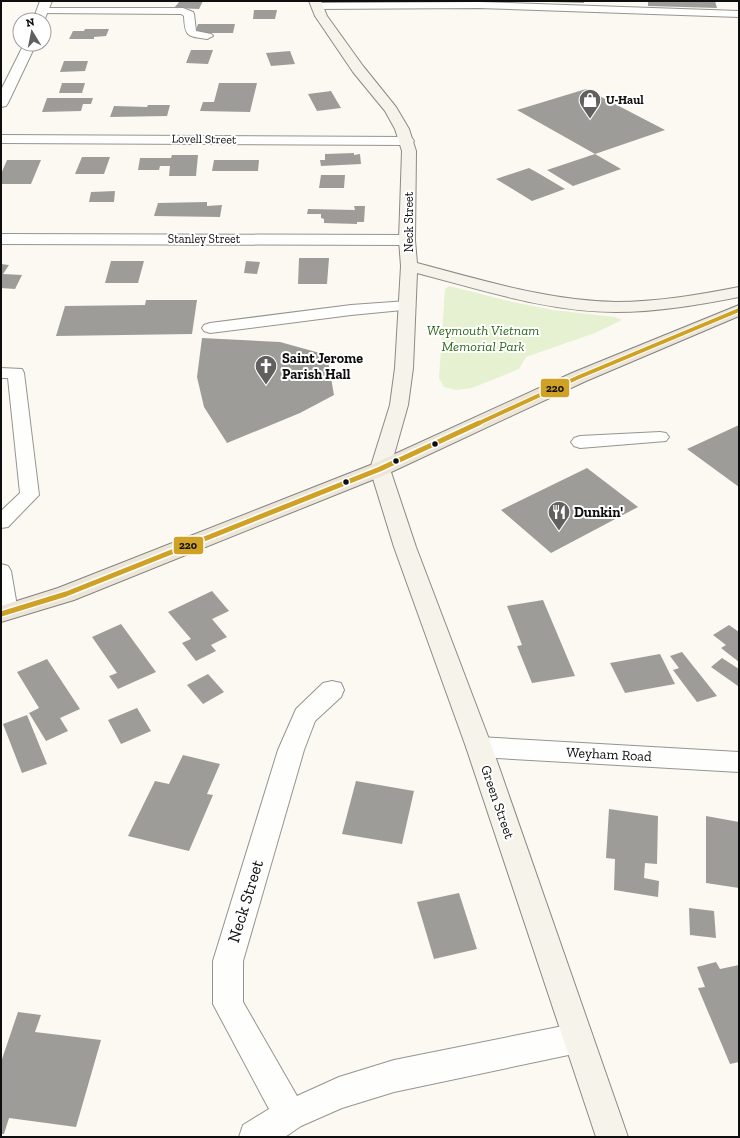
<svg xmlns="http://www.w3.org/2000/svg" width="740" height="1138" viewBox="0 0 740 1138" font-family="'Zilla Slab',serif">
  <rect width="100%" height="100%" fill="#fbf9f2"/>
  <!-- green -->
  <path fill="#e6f1d1" d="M449,286L513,302L553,310L615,317L622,320L595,333L526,357L519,369L472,388L456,390L444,387L439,378L445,289Z"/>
  <!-- building -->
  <path fill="#9e9c98" d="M180,1H203L199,9L174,8Z
    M550,1H584V3L550,2Z
    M648,1H715L717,8L648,6Z
    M254,10H277L275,19H253Z
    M198,24H235L233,33H195Z
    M85,29H109L106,36L94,37V39H69L73,31H84Z
    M191,50H213L208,64L186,63Z
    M290,51L295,64L271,66L266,53Z
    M64,61H88L85,71L60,72Z
    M62,83H85L82,93H59Z
    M219,83H257L250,112L200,111L203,102H214Z
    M586,89L665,130L595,154L621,169L573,186L547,170L595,154L517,110Z
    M331,91L341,108L317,111L308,94Z
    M47,98H93L91,104H83L81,111L42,112Z
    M148,105H170L167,116L110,117L114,106L147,107Z
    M354,153V155L360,154L361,164L321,166L320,160H325V154Z
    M172,155H198L196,176H169L170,166H160L159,170H138L140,158H171Z
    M82,157H110L104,174H75Z
    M7,160H41L31,184H1V174Z
    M214,160H259L258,171H212Z
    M529,168L538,173L565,189L532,201L496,179Z
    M321,175H345L344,188H319Z
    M115,191L114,202H89L91,192Z
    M207,202V206L222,205L220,217L154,216L158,203Z
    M354,206H365L364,222H357V224L324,223V219L321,218V214H307L308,209L355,210Z
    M299,258H329L327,284H298Z
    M111,261H144L138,283H105Z
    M246,261L260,262L257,274L244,273Z
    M1,264L9,265L3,274L22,275L15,289L1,288Z
    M146,300H197L192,334L56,336L65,306L145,305Z
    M202,338L280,342L327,355L334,395L300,413L227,443L204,407L197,377Z
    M739,425V487L687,449Z
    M587,468L638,507L551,553L501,510Z
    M212,591L229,611L212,619L227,637L211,645L216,651L196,661L182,643L191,639L168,612Z
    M543,600L575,676L532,683L517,646L522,645L507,606Z
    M121,624L156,672L118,689L109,676L117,673L92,637Z
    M729,625L739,632V662L721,648L726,645L713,635Z
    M682,652L717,696L697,702L673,670L679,668L670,656Z
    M660,654L675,684L625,693L610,663Z
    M722,658L739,669L738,686L711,667Z
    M47,659L80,709L60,718L68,731L46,741L29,713L39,708L17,672Z
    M208,674L224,692L203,704L187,685Z
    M137,708L151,731L121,744L108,720Z
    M27,715L47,764L22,773L3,724Z
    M183,755L220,764L207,794L213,795L189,851L128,836L155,781L169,784Z
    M356,781L414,791L402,844L342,834Z
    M609,809L658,816L657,864L645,863L644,878L659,881L658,897L614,890L615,859L606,858Z
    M706,816L739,822V888L706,883Z
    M459,893L477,949L434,959L417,902Z
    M689,908L714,911L716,938L690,935Z
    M716,962L720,969L739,965V1062L730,1064L698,988L705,987L697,967Z
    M18,1012L41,1015L35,1032L101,1040L76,1127L9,1118L4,1134H1V1062Z"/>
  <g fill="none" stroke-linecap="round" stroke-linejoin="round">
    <!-- lane casing -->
    <g stroke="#959491" stroke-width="2">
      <path id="lane" d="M479,2L739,11V17L479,8L317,9L312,6L317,3Z
        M42,8H183L193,12L194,14L196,31L211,34L213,36L207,39C187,36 185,37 184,16L181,14L38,13L37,11Z
        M407,301L413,303L415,306L413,309L351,315L210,333L204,331L202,328L204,325L210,323L351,305Z
        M1,368L22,369L24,373L39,495L8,527L1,528V511L20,493L8,378H1Z
        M660,432L666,433L669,437L666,441L580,448L574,446L571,442L574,438L580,436Z
        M1,564L8,566L11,571L18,612L15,617L8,619L1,617Z"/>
    </g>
    <!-- street casing -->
    <g stroke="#959491" stroke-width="2">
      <path id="street" d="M40,1H52L44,21V20H33Z
        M24,44H36L8,103L6,106L1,107V90Z
        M1,135L407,137L412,138L414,141L412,144L407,145L1,143Z
        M1,234L407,235L413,237L415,240L413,243L407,245L1,244Z
        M332,681L341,683L344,690L341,697L315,721L304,750L243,961V1002L297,1096L339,1077L394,1060L578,1023L589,1027L593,1038L589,1049L578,1053L394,1092L342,1108L301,1126L285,1137H239L243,1125L269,1109L213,1004V961L278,750L293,716L296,709L323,683Z
        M479,737L739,752V772L479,757L470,754L466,747L470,740Z"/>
    </g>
    <!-- secondary casing -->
    <g stroke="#8b8a87" stroke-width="2">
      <path id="secondary" d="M309,1H321L327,16L363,66L396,107L409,129L416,151L415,240L417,263C482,280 548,301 616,302C657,302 698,295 739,287V297C698,305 657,312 616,312C548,312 482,290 417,273L413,368L408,405L390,469L416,547L492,747L628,1137H596L466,747L394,547L370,469L390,405L395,368L401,266L399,240L402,151L395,129L385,111L353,72L315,16Z"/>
    </g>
    <!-- primary casing -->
    <g stroke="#82817e" stroke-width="2">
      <path id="primary" d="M739,305V316L586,381L387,474L74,600L1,622V606L58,588L373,464L572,373Z"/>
    </g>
    <!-- lane -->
    <use href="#lane" fill="#fefefd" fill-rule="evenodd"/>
    <!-- street -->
    <use href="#street" fill="#fefefd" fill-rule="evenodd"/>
    <!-- secondary -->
    <use href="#secondary" fill="#f5f3ea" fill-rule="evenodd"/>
    <!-- primary -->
    <use href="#primary" fill="#ede6d8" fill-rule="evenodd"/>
    <!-- bus-1-far1 casing -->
    <g stroke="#fff" stroke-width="6">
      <path id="bus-1-far1" d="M477,424L579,377L739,310"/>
    </g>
    <!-- bus-1 casing -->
    <g stroke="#fff" stroke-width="8">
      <path id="bus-1" d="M1,614L66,594L380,469L479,423"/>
    </g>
    <!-- bus-1-far1 -->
    <use href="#bus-1-far1" stroke="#cfa226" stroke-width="4"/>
    <!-- bus-1 -->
    <use href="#bus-1" stroke="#cfa226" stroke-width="5"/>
  </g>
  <!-- icons -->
  <defs>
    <g id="shop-pin" transform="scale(1.15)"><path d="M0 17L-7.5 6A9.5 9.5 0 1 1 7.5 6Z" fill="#61605e" stroke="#fff"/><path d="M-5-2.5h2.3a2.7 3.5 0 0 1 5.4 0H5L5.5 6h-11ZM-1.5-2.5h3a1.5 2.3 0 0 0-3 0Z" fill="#fff"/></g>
    <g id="church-pin" transform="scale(1.15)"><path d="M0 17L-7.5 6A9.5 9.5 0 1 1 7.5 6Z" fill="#61605e" stroke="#fff"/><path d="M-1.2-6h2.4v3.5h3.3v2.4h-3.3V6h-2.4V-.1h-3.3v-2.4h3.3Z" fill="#fff"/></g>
    <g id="restaurant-pin" transform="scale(1.15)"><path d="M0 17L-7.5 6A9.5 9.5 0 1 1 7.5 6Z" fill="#61605e" stroke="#fff"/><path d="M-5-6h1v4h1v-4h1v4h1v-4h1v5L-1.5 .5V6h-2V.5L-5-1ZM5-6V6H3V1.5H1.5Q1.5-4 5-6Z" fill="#fff"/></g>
  </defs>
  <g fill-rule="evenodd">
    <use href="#shop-pin" x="590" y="100"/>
    <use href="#church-pin" x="266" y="366"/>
    <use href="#restaurant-pin" x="559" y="512"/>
  </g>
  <!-- markers -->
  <g fill="#0e0e0e" stroke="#fff" stroke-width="1.5">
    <circle cx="435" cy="444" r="3.5"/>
    <circle cx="396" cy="461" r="3.5"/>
    <circle cx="346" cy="482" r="3.5"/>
  </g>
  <g text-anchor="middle" stroke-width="4" stroke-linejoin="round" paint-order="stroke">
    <!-- far-poi labels -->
    <g font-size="12" font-weight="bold" fill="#0e0e0e" stroke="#fff" text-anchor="start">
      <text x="606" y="104">U-Haul</text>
    </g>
    <!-- far-street labels -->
    <g font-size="12" fill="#0e0e0e" stroke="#fff">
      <text transform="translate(204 139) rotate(1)" y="4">Lovell Street</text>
      <text transform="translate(409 222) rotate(-90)" y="4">Neck Street</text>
      <text x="204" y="243">Stanley Street</text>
    </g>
    <!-- park labels -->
    <g font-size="14" font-style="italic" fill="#30681b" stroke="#fff">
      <text x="483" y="335">Weymouth Vietnam<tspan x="483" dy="16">Memorial Park</tspan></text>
    </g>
    <!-- poi labels -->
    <g font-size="14" font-weight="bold" fill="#0e0e0e" stroke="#fff" text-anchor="start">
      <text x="282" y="363">Saint Jerome<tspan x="282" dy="16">Parish Hall</tspan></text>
      <text x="574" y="517">Dunkin'</text>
    </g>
    <!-- street labels -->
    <g font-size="14" fill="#0e0e0e" stroke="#fff">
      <text transform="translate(609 754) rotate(3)" y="5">Weyham Road</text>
      <text transform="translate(498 802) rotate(71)" y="5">Green Street</text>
    </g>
    <!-- near-street labels -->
    <g font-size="17" fill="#0e0e0e" stroke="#fff">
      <text transform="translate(245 901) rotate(-73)" y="6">Neck Street</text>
    </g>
  </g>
  <g stroke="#fff" stroke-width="1.5">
    <rect x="540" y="378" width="30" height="20" rx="4" fill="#cfa226"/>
    <rect x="173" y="536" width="31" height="19" rx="4" fill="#cfa226"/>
  </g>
  <g font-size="11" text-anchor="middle" font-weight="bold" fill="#111">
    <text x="555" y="392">220</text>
    <text x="188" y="549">220</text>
  </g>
  <!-- border -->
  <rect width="740" height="1138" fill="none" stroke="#0e0e0e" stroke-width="4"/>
  <!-- north arrow -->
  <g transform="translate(32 32) rotate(350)"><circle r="19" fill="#ffffff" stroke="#9f9f9f"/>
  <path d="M0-3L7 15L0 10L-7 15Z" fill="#61605e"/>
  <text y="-6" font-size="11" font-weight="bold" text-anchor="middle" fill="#0e0e0e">N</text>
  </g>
</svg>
